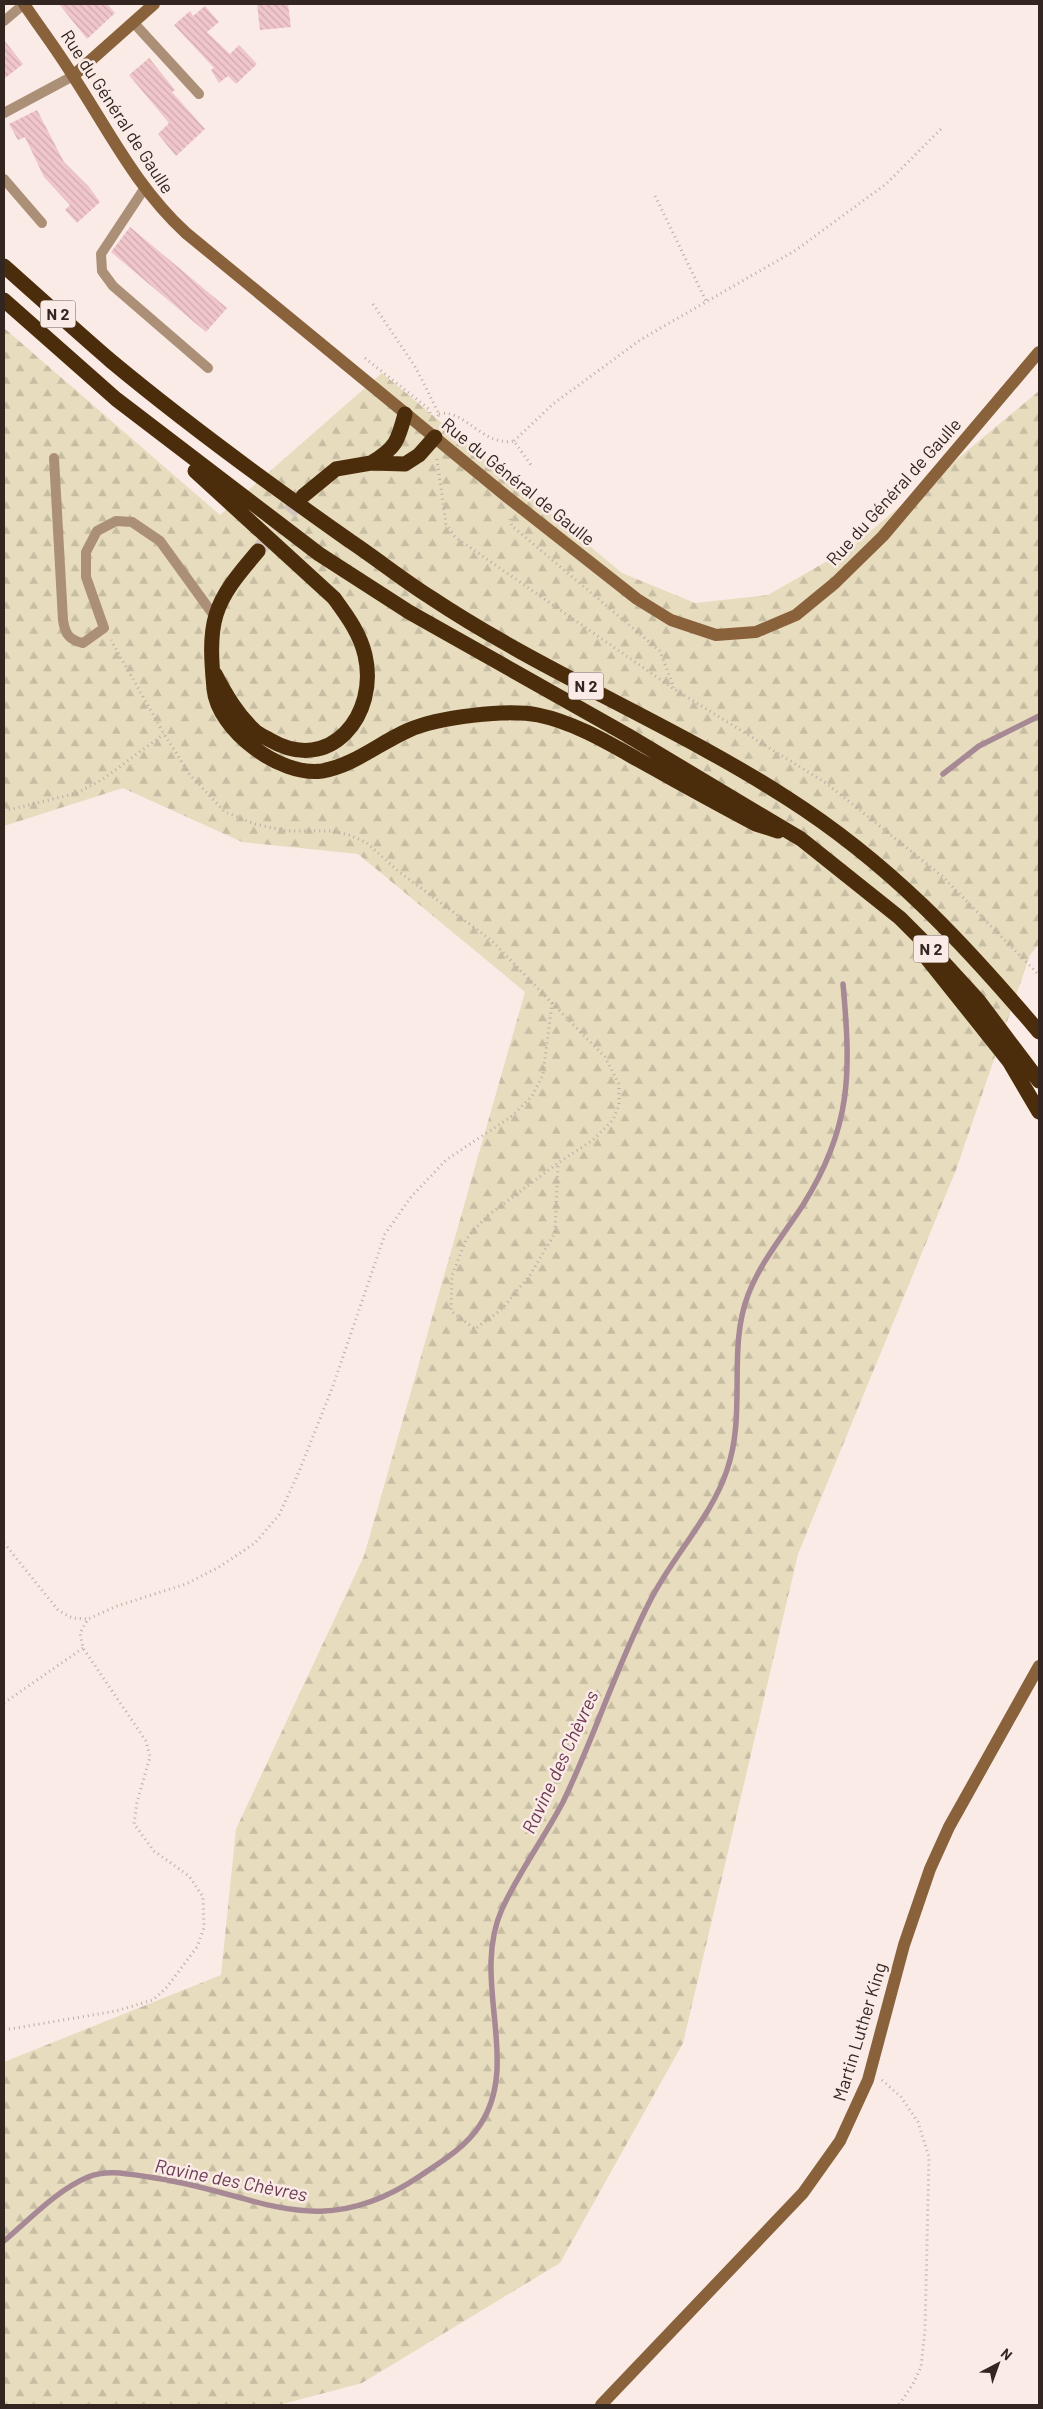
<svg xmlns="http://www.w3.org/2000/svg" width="1043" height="2409" viewBox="0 0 1043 2409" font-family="Barlow,sans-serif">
  <defs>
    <pattern id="forest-firs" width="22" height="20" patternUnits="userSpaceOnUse" patternTransform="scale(1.25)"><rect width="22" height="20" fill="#e7dcbe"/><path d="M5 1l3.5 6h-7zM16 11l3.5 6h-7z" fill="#c7bda3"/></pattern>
    <pattern id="building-back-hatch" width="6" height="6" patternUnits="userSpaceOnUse" patternTransform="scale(1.25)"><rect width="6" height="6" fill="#f0c6ca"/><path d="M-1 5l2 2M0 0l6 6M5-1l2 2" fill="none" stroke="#ceaaad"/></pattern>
  </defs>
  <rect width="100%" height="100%" fill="#faebe6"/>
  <!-- forest -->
  <path fill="url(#forest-firs)" d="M4,328L220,515L382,373L622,573L695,603L768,595L850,548L1039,391V944L1030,955L956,1170L798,1554L683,2043L560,2263L362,2383L279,2405H4V2062L221,1975L236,1829L364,1556L525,992L358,854L242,842L123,788L4,826Z"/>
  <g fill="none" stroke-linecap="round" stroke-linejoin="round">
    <!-- stream -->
    <path stroke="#a68994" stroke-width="5.5" d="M943,774L979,746L1039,716
      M4,2241C30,2219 57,2190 88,2177C107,2169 129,2174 149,2177C256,2191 315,2247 420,2176C441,2162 466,2147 480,2125C522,2062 470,1981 502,1909C519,1872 544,1838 563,1802C595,1736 617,1664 651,1599C673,1556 712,1516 727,1470C747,1412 727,1350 748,1295C760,1263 784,1234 803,1205C852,1127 851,1073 843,984"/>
  </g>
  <!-- building -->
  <path fill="url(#building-back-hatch)" d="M59,4H107L115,13L87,39Z
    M257,4H288L291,27L260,30Z
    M205,6L219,22L207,32L230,54L239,45L257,64L236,84L228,76L219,83L211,70L214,68L174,25L190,11L193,16Z
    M4,40L23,64L4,79Z
    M149,58L175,90L172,92L205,129L176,156L158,134L169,123L129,75Z
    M37,110L64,162L89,187L100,202L77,223L65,210L70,205L44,177L25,137L18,140L9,124Z
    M130,227L227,308L206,332L111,252Z"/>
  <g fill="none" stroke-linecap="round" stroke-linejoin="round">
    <!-- highway-tunnel -->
    <path stroke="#d2c4bf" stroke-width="15" stroke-dasharray="15 8" stroke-linecap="butt" d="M260,548L303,496"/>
    <!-- path -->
    <path stroke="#bbaca7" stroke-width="3" stroke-dasharray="1 4" stroke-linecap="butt" d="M655,196L707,303
      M373,304L416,368L439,414L436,419
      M365,358L429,409L430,413
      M439,414C464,408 483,447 514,441L531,465
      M514,441L553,404L640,340L796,250L886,184L943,127
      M437,459L446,524L455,537L674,689L826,783L942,876L1039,975
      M510,519L512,526L660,651L674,688
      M4,811L77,793L103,779L164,734
      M552,1003L605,1057L619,1084V1105L613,1120L593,1140L558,1163L486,1217L467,1238L452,1275L451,1311L475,1329L502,1309L530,1275L555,1233L558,1163
      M4,1543L58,1610L72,1618L88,1619
      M4,1703L83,1648
      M4,2030L116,2011L153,2000L167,1987L197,1947L204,1928L203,1897L189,1876L154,1851L134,1824L137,1802L150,1757L146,1741L83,1648L80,1633L88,1619L117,1606L186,1584L219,1567L255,1543L279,1515L298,1474L333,1386L385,1234L411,1197L446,1160L512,1116L532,1096L543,1075L552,1003L491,940L398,871L367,843L349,835L333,831H287L255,824L225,812L190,775L164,734L111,640
      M882,2080L901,2097L918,2122L929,2157L925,2329L921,2367L913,2384L899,2405"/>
    <!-- lane -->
    <path stroke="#ab9077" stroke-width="10" d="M4,21L24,4
      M133,22L199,94
      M4,113L73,76
      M4,179L42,223
      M144,189L101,254L102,271L113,286L208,368
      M54,458L63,620C65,634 69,640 83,643L104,628L86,577V552L97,531L116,521L132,522L160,541L215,617"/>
    <!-- secondary -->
    <path stroke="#89623c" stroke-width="12" d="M24,4C40,28 58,51 73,76C109,131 136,187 186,233L506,496L637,599L671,620L716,635L756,632L796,615L835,583L883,536L1039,352
      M73,76L154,4
      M601,2405L803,2193L840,2141L868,2080L904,1945L930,1869L949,1827L1039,1666"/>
    <!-- highway -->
    <path stroke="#4c2d0b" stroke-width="15" d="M4,266C40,298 75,330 111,361C188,425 269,484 350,541C377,559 403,580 430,597C544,673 672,724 787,798C889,863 962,941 1039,1032
      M4,300L116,399L319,554L409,612L627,735L801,839L900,918L934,952L978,1000L1039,1081
      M371,463C396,448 398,441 405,414
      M195,471L334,598C347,616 360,633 365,655C379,715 330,775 270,740C265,737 258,734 254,730C237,714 226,695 215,674
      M303,496L336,469L371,463L405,464L419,455L435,437
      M258,551C242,570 223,591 216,615C209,638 212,666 214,689C218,730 280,777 322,771C355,765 379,743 409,730C438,717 507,709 538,715C573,722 607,742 637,759C677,781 716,803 756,824L778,831
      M922,952L1009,1061L1039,1112"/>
  </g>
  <g text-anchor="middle" stroke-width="5" stroke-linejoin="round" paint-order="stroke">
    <!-- shield labels -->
    <g fill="#faebe6" stroke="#6f615c" stroke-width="1">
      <rect x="40.5" y="300.5" width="35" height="27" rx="4"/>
      <rect x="568.5" y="672.5" width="35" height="27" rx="4"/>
      <rect x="913.5" y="935.5" width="35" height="27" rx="4"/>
    </g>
    <g font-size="16" font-weight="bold" fill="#332621">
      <text x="58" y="320">N 2</text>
      <text x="586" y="692">N 2</text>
      <text x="931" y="955">N 2</text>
    </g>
    <!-- street labels -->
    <g font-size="18" fill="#332621" stroke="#faebe6">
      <text transform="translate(117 112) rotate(57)" y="6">Rue du Général de Gaulle</text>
      <text transform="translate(518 482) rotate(39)" y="6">Rue du Général de Gaulle</text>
      <text transform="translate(894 492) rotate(-48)" y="6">Rue du Général de Gaulle</text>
      <text transform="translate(860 2032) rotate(-73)" y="6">Martin Luther King</text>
    </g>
    <!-- water labels -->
    <g font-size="19" font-style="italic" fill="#6c3b55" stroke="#faebe6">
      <text transform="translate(560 1762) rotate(-65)" y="7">Ravine des Chèvres</text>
      <text transform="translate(231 2180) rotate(11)" y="7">Ravine des Chèvres</text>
    </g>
  </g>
  <!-- border -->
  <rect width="1043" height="2409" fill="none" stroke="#332621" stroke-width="10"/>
  <!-- north arrow -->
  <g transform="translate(998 2364) rotate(41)" stroke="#faebe6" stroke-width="4" paint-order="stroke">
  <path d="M0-4L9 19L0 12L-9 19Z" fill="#332621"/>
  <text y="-8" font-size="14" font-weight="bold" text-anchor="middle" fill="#332621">N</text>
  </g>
</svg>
